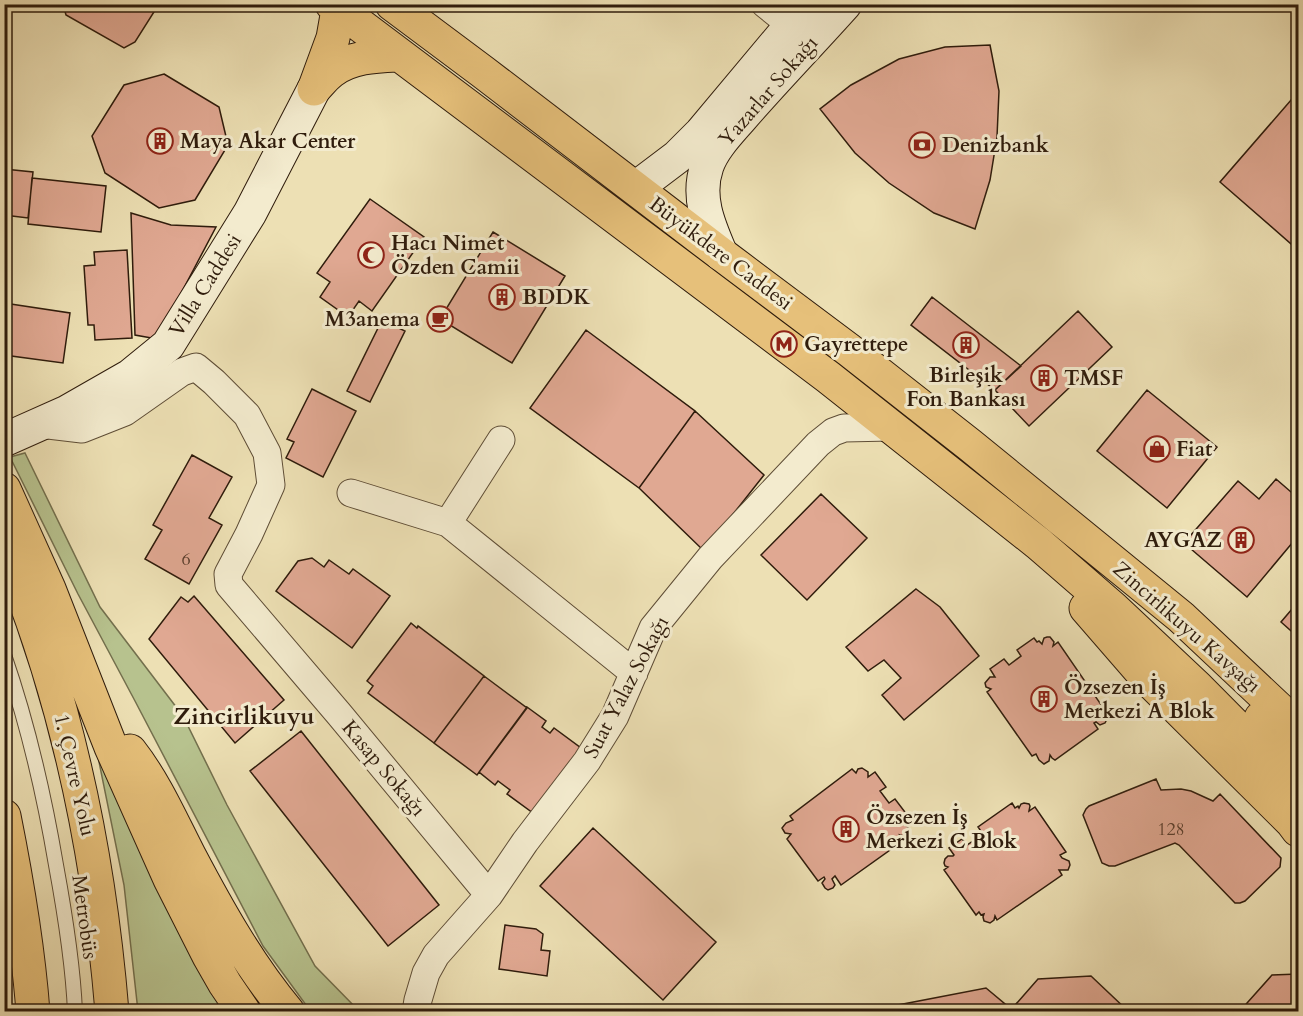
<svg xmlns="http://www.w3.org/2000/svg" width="1303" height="1016" viewBox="0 0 1303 1016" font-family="Cardo,serif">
  <rect width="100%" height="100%" fill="#ede0b4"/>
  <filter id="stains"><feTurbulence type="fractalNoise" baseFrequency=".00333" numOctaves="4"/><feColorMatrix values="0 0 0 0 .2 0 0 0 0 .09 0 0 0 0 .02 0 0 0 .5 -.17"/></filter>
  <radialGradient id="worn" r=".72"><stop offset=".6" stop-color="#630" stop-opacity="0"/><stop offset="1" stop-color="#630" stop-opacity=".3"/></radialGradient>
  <!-- green -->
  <path fill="#b7c28e" stroke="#736f4d" stroke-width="1.5" d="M25,453L100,607L183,716L227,805L315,966L359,1011H312L306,1005L263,946L135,701L78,594L10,457Z
    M97,752L230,1011H138L124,885Z"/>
  <!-- building -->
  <path fill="#e0a892" stroke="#2f1c0c" stroke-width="1.5" d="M63,4H159L135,42L124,48L66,15Z
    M990,45L999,91L997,137L990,180L975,229L934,213L889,183L855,153L820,109L851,85L899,59L945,47Z
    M164,74L219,107L228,145L195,200L159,208L105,173L92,136L124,85Z
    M1298,92V250L1220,182Z
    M4,169L33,172L28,218L4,215Z
    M32,178L106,186L101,232L28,224Z
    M370,199L424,237L372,311L359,301L348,317L320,297L330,282L317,273Z
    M131,213L171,225L216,227L157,339L135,335Z
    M493,232L565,276L512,363L440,319Z
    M127,250L132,338L95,340L94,325H88L84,266L95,265L94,252Z
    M932,297L1021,366L995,390L911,325Z
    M4,303L70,313L63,363L4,355Z
    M1078,311L1112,347L1029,426L995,390Z
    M382,320L405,331L370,402L347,391Z
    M586,330L695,411L639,488L530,408Z
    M312,389L356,411L323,477L286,458L294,442L287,439Z
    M1147,390L1217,447L1167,508L1097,451Z
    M695,411L764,475L704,551L639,488Z
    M192,455L232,477L209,518L222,525L189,584L145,559L162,530L153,525Z
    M1276,479L1298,498V536L1247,597L1184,543L1238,481L1259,499Z
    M821,494L867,538L807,600L761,555Z
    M312,558L324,567L329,560L349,574L353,569L390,596L352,648L276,591L298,561Z
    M916,589L940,607L979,656L904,720L882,695L901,678L884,660L868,671L846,647Z
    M194,596L284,700L235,743L149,639L181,597L188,602Z
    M1298,602V637L1281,622Z
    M411,623L417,628L418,626L484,676L434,743L368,693L373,686L367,681Z
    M1047,637H1050L1054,642L1053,646L1058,642L1102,706L1093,713L1095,715L1102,713L1105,714L1107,719L1105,723L1100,725L1096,722L1094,723L1098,729L1055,760L1052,758L1050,755L1049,761L1044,764L1039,760L1036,754L1032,756L987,692L991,689L986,687L985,683L990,677H995L990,669L1004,659L1009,665L1021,656L1017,650L1034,638L1037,642L1039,641L1042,644L1044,638Z
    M484,676L527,708L477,775L434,743Z
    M527,707L546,721L542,727L550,733L554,728L581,748L533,813L507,794L510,790L498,781L495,785L479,772Z
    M301,731L439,905L388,946L250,771Z
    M862,768L868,772V777L875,772L886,787L880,791L889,803L895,799L908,816L904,819L905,821L902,824L907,826L909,829V832L904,836L900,835L904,840L841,885L835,876L832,879L835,885L833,888L828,890L825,888L822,883L825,879L824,877L818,881L787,839L791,834L785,833L782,828L786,823L793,820L790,816L852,769L856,773L858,769Z
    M1156,779L1161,790L1181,789L1191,791L1213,801L1220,794L1281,858L1280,867L1245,901L1240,903H1235L1179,845L1175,843L1115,866H1109L1102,863L1083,815L1086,809L1089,806Z
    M1012,803L1015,808L1018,806L1019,808L1021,804L1024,803L1029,804L1030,806L1029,811L1035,807L1066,852L1060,855L1062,858L1069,861L1070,865L1068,870H1059L1062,875L997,920L995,916L994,920L990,923L984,921L983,917L984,914L981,915L979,912L976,915L944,870L948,867L945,866L944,863L945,859L948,856H953L954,855L949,848L962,839L967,845L983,834L978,827Z
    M593,828L716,942L663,1000L540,886Z
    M505,925L536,929L543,934L541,950L550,951L547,976L499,969Z
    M1298,974V1012H1239L1272,975Z
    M1091,976L1129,1012H1009L1038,979Z
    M986,988L1011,1009L1009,1012H892L898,1005Z"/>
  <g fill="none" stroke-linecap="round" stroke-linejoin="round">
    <!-- street casing -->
    <g stroke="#5e4d36" stroke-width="29">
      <path id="street" d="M765,4L791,25
        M40,424L82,429L125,412L182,372L196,367L214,382L247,415L267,453L271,485L249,534L228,574L229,585L339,714L489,895
        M351,493L448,523L634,673
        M448,523L501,440
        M416,1012L418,1000L426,973L436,955L489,895L525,842L587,761L615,716L653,628L710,558L818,444L833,432L844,428L891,427"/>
    </g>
    <!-- secondary casing -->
    <g stroke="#2f1c0c" stroke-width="35">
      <path id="secondary" d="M636,188L677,157L701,133L809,4
        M721,254C709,226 696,197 707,166C713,148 730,131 742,117C775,79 811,42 845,4
        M4,440L67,412L130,376L168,345L250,213L314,89"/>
    </g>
    <!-- primary casing -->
    <g stroke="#2f1c0c" stroke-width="35">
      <path id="primary" d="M332,4L828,377L1039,544L1114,609L1198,688L1298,789
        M392,4L483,72L721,254L849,350L970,445L1181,617L1298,727
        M315,87L333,38L339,4
        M314,89C320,83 325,76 332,71C351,57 374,56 397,55
        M1086,608L1145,676L1292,822L1298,830
        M1261,718L1298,755"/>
    </g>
    <!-- highway casing -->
    <g stroke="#2f1c0c" stroke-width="35">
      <path id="highway" d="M4,489L49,589L111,747L170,879L209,956L225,984L244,1012
        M4,547C66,694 99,853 112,1012
        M130,751C155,783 171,820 189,855C218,910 248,964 288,1012
        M4,816C17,881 28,945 33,1012"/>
    </g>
    <!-- street -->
    <use href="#street" stroke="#f3ebce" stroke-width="27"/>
    <!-- secondary -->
    <use href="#secondary" stroke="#f3ebce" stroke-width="33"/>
    <!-- primary -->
    <use href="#primary" stroke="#e6c07a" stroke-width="33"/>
    <!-- highway -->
    <use href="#highway" stroke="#e6c07a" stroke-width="33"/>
    <!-- lane-bridge casing -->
    <g stroke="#5e4d36" stroke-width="16" stroke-linecap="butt">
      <path id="lane-bridge" d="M4,655C28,724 44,794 56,865C65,914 73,963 75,1012"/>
    </g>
    <!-- lane-bridge -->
    <use href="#lane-bridge" stroke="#f3ebce" stroke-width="14"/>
  </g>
  <!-- icons -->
  <defs>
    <g id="building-ring" transform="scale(1.35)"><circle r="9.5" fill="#f3ebce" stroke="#8f2418" stroke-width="1.5"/><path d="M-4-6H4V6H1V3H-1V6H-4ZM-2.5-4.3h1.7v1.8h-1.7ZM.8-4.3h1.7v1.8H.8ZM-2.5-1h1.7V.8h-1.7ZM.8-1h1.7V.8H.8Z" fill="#8f2418"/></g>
    <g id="bank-ring" transform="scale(1.35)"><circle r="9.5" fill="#f3ebce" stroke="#8f2418" stroke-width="1.5"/><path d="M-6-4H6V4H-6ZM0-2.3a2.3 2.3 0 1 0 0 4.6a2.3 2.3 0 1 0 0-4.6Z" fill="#8f2418"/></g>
    <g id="mosque-ring" transform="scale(1.35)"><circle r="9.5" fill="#f3ebce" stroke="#8f2418" stroke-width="1.5"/><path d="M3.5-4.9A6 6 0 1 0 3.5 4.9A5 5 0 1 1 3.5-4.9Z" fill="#8f2418"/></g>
    <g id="cafe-ring" transform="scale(1.35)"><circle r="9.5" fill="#f3ebce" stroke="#8f2418" stroke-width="1.5"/><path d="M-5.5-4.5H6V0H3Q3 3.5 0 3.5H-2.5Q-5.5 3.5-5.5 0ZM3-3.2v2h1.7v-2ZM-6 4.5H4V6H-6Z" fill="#8f2418"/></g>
    <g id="metro-ring" transform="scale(1.35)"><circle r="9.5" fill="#f3ebce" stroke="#8f2418" stroke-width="1.5"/><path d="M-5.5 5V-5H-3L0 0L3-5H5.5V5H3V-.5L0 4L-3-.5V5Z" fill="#8f2418"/></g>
    <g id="shop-ring" transform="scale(1.35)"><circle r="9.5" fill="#f3ebce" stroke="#8f2418" stroke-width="1.5"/><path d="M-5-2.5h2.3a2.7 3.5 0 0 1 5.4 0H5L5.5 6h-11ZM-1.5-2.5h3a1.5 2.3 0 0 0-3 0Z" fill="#8f2418"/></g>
  </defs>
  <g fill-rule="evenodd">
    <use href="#building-ring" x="160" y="141"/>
    <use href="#bank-ring" x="922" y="145"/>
    <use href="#mosque-ring" x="371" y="255"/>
    <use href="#building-ring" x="502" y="297"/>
    <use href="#cafe-ring" x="440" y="319"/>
    <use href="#metro-ring" x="784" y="344"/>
    <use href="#building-ring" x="966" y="345"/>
    <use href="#building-ring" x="1044" y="378"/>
    <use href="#shop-ring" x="1157" y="449"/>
    <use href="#building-ring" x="1241" y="540"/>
    <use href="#building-ring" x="1044" y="699"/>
    <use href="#building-ring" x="846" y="829"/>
  </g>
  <g text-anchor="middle" stroke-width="6" stroke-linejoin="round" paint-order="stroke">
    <!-- number labels -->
    <g font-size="18" fill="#5b3f2e">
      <text x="186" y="565">6</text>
      <text x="1171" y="835">128</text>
    </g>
    <!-- street labels -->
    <g font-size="21" fill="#2f1c0c" stroke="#f3ebce">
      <text transform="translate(768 91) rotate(-49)" y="7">Yazarlar Sokağı</text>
      <text transform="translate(721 253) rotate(37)" y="7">Büyükdere Caddesi</text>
      <text transform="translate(205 285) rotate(-58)" y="7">Villa Caddesi</text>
      <text transform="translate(1187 627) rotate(41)" y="7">Zincirlikuyu Kavşağı</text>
      <text transform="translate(626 687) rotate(-62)" y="7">Suat Yalaz Sokağı</text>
      <text transform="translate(384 768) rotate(50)" y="7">Kasap Sokağı</text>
      <text transform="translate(75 775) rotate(77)" y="7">1. Çevre Yolu</text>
      <text transform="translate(85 917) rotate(82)" y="7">Metrobüs</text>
    </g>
    <!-- poi labels -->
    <g font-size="21" font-weight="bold" fill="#2f1c0c" stroke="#f3ebce" text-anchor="start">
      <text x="180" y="148">Maya Akar Center</text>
      <text x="942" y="152">Denizbank</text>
      <text x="391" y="250">Hacı Nimet<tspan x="391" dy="24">Özden Camii</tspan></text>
      <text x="522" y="304">BDDK</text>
      <text x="420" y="326" text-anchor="end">M3anema</text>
      <text x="804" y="351">Gayrettepe</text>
      <text x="966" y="382" text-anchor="middle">Birleşik<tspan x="966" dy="24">Fon Bankası</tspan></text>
      <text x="1064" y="385">TMSF</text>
      <text x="1176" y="456">Fiat</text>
      <text x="1222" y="547" text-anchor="end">AYGAZ</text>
      <text x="1064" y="694">Özsezen İş<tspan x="1064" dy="24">Merkezi A Blok</tspan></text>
      <text x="866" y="824">Özsezen İş<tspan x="866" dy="24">Merkezi C Blok</tspan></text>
    </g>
    <!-- quarter labels -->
    <g font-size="24" font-weight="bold" fill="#2f1c0c" stroke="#f3ebce">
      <text x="244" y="724">Zincirlikuyu</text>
    </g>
  </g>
  <!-- margin -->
  <rect width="1303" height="1016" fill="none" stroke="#ede0b4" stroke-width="24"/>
  <rect x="6" y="6" width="1291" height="1004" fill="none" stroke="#2f1c0c" stroke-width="3"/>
  <rect x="12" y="12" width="1279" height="992" fill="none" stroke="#2f1c0c" stroke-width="1.5"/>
  <rect width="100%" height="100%" filter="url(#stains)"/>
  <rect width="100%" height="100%" fill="url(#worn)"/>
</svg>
